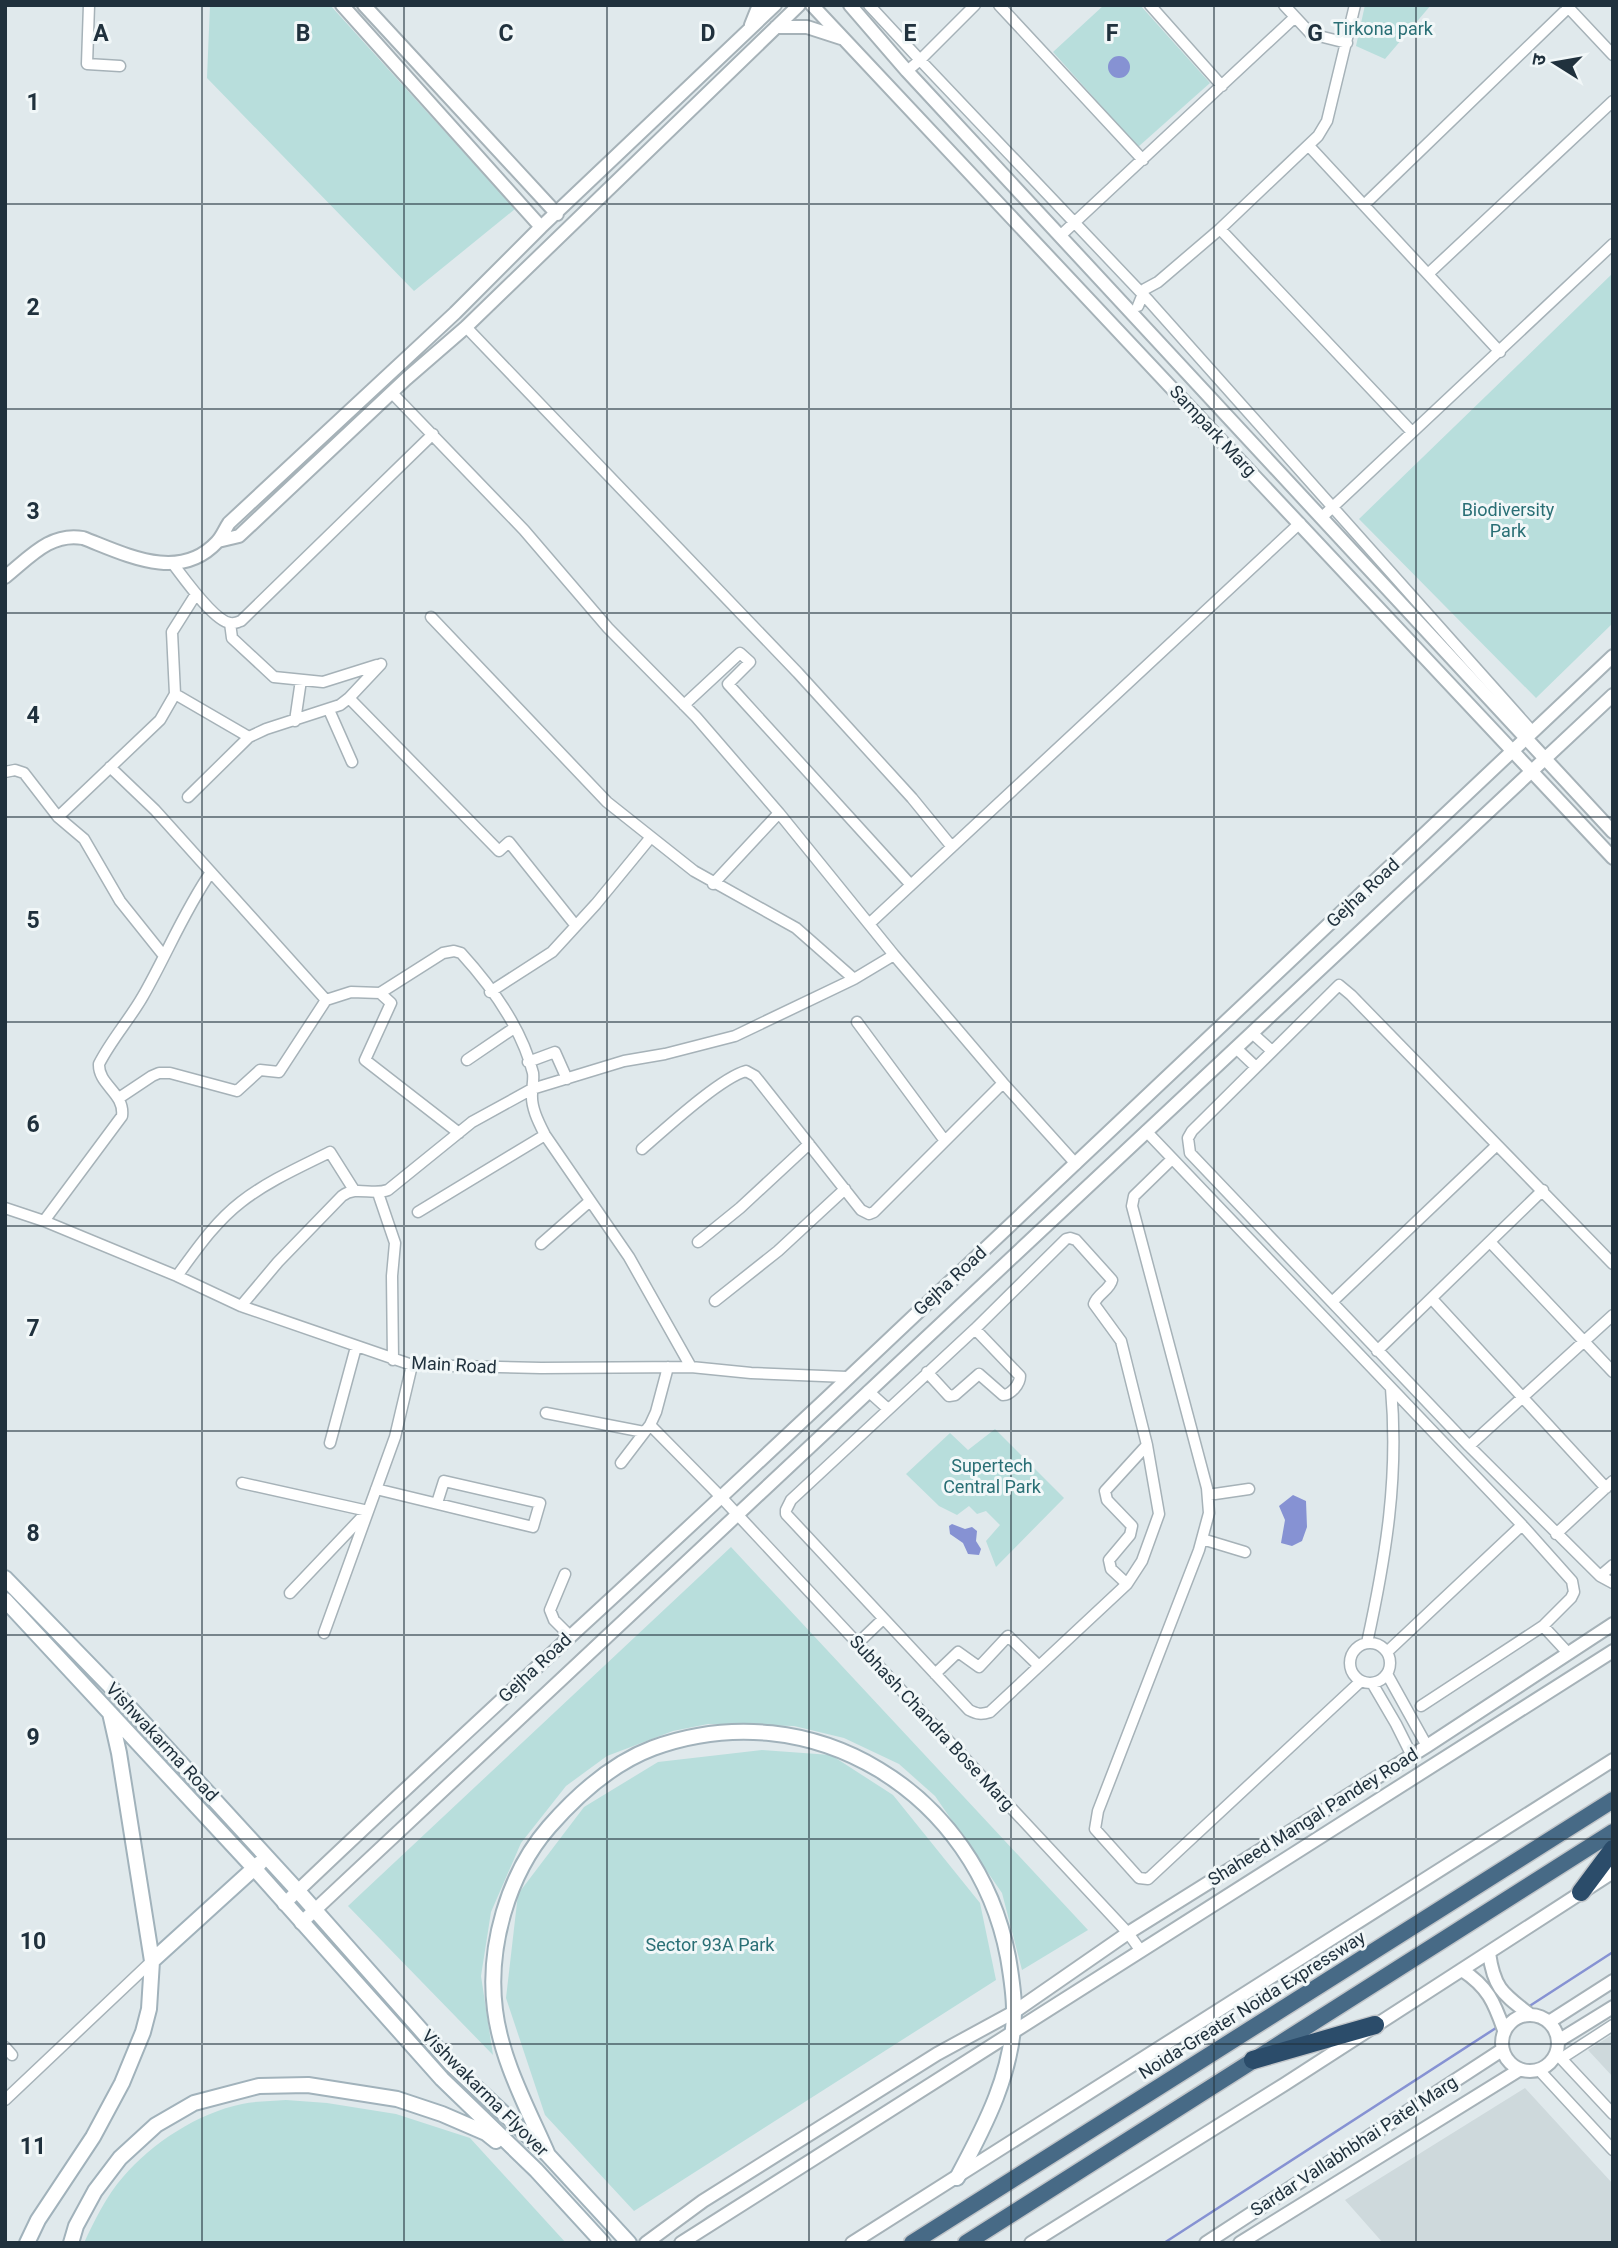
<svg xmlns="http://www.w3.org/2000/svg" width="1618" height="2248" viewBox="0 0 1618 2248" font-family="Roboto,'Noto Sans Devanagari',sans-serif">
  <rect width="100%" height="100%" fill="#e0e9ec"/>
  <!-- built -->
  <path fill="#ced9dc" d="M1613,2034V2077L1588,2050Z
    M1525,2088L1613,2184V2243H1383L1345,2200Z"/>
  <!-- green -->
  <path fill="#b8dedc" d="M210,5H330L515,209L414,291L207,78Z
    M1104,5H1140L1210,83L1138,147L1053,52Z
    M1365,5H1431L1385,59L1356,46Z
    M1613,273V623L1536,698L1359,519Z
    M995,1429L1064,1498L996,1567L986,1541L1000,1525L986,1511L977,1514L969,1506L957,1515L939,1506L906,1474L950,1433L968,1450Z
    M731,1547L1088,1930L1022,1970L1002,1893L935,1796L899,1764L844,1738L794,1726L708,1724L673,1731L607,1756L566,1786L521,1843L491,1912L481,1976L493,2055L348,1906Z
    M762,1750L831,1755L893,1795L980,1903L996,1980L634,2211L545,2115L506,1998L518,1894L584,1807L658,1762Z
    M286,2100L327,2103L396,2114L470,2138L566,2243H84C94,2221 107,2195 123,2177C152,2143 198,2113 242,2104C256,2101 272,2101 286,2100Z"/>
  <!-- water -->
  <path fill="#8692d3" d="M1108 67a11 11 0 1 1 22 0a11 11 0 1 1-22 0Z
    M1293,1495L1306,1501L1307,1527L1302,1541L1292,1546L1281,1543L1285,1520L1279,1506Z
    M952,1524L965,1529L972,1527L977,1531L976,1541L981,1549L979,1555L968,1554L963,1543L950,1534L949,1526Z"/>
  <g fill="none" stroke-linecap="round" stroke-linejoin="round">
    <!-- stream -->
    <path stroke="#8692d3" stroke-width="2.5" d="M1528,2007L1613,1952
      M1505,2022L1520,2012
      M1164,2243L1499,2026"/>
    <!-- minor casing -->
    <g stroke="#a6b2b8" stroke-width="13">
      <path id="minor" d="M89,5L87,64L120,66
        M869,5L920,60L975,5
        M999,5L1143,160
        M1150,5L1222,86
        M1284,5L1311,34L1347,43
        M1566,5L1613,55
        M907,71L920,60L1149,301L1533,732
        M1309,146L1500,352
        M1364,205L1568,8
        M1220,229L1411,431
        M1060,236L1295,17
        M1428,274L1613,101
        M1138,306L1145,289L1158,282L1220,229L1318,136L1327,121L1355,5
        M466,327L798,673L912,798L952,847
        M392,393L524,530L608,628L696,717L779,813L894,955L1003,1083L1076,1164
        M1321,518L1613,244
        M173,564C183,577 214,621 230,623C235,624 237,622 241,621L433,434
        M431,617L607,802L694,871L796,928L854,979
        M230,623L232,638L274,677L323,682L377,665
        M175,694L249,737
        M349,698L499,851L509,842L576,926
        M684,705L740,653L750,662L728,684L911,885
        M329,710L352,762
        M295,721L301,680
        M110,767L155,810L326,1000
        M5,772L15,770L24,773L58,817L84,839L120,901L164,956
        M188,797L249,737L266,729L340,705L349,698L381,664
        M58,817L160,720L175,694L172,632L196,594
        M713,884L779,813
        M869,924L1300,523
        M490,992L552,952L596,904L651,837
        M380,993L391,1003L365,1060L459,1133
        M857,1022L945,1141
        M1252,1033L1272,1051
        M1236,1048L1256,1067
        M467,1060L514,1028
        M528,1062L555,1052L567,1079
        M119,1098L152,1076L159,1073H170L237,1091L260,1070L279,1072L326,1000L351,992L380,993L443,953L454,951L461,953C491,986 522,1029 533,1073C534,1080 532,1087 532,1094C531,1108 539,1123 545,1135L629,1257L691,1367
        M1146,1131L1522,1525L1572,1581L1574,1592L1571,1598L1543,1626L1421,1706
        M642,1149C664,1130 720,1078 746,1071L755,1076L861,1210L869,1214L874,1212L1003,1083
        M1172,1159L1134,1196L1132,1206L1207,1488L1209,1513L1199,1550L1098,1811L1095,1829L1139,1878L1148,1879L1361,1681
        M378,1193L395,1243L392,1276L393,1360
        M5,1208L44,1221L177,1276L241,1306L412,1365L541,1368L691,1367L751,1373L847,1377
        M418,1212L545,1135
        M44,1221L122,1116C125,1093 98,1085 99,1064C111,1040 130,1019 143,996C167,954 184,911 211,872
        M1070,1238L1076,1240L1112,1280C1110,1290 1097,1294 1094,1304L1121,1341L1147,1445L1105,1491L1107,1500L1132,1526L1130,1535L1109,1560L1111,1569L1127,1584L990,1712C981,1715 977,1714 969,1710L786,1514V1510L791,1500L975,1329L1066,1239Z
        M698,1242L740,1208L809,1144
        M1491,1243L1613,1372
        M541,1244L590,1201
        M1613,1264L1351,995L1339,985L1192,1131L1188,1138L1190,1153L1469,1446L1600,1576L1613,1583
        M177,1276C196,1250 215,1222 241,1202C268,1181 300,1167 330,1152L354,1190
        M1432,1299L1606,1488
        M715,1301L778,1251L845,1189
        M1332,1302L1497,1145
        M241,1306L278,1262L342,1196C357,1185 371,1196 388,1190L472,1122L532,1089L624,1061L665,1054L735,1036L854,979L894,955
        M1377,1351L1543,1190
        M927,1372L949,1396L955,1395L979,1374L1003,1395C1011,1395 1020,1384 1020,1376L975,1329
        M868,1391L888,1409
        M546,1413L644,1432
        M650,1425L721,1497L1128,1933L1141,1951
        M330,1443L356,1347
        M1469,1446L1613,1315
        M621,1463L650,1425L656,1412L668,1367
        M242,1483L368,1511
        M376,1489L533,1527L540,1503L444,1481L437,1503
        M1208,1495L1249,1489
        M1556,1534L1613,1481
        M1202,1539L1245,1552
        M565,1574L550,1610L554,1620L570,1636
        M1600,1576L1613,1565
        M1127,1584L1142,1561L1159,1514L1147,1445
        M290,1593L365,1514
        M1543,1626L1568,1653
        M324,1633L395,1437L412,1365
        M1350 1663a20 20 0 1 1 40 0a20 20 0 1 1-40 0Z
        M858,1643L883,1619
        M1367,1643C1386,1556 1399,1477 1391,1388
        M1387,1652L1522,1525
        M935,1674L958,1652L979,1667L1008,1636L1039,1666
        M1387,1674L1427,1746
        M1372,1683L1396,1724L1412,1756
        M5,2047L12,2055
        M1556,2053L1613,2114
        M1562,2058L1613,2025
        M1539,2070L1613,2150
        M5,2100L152,1961"/>
    </g>
    <!-- tertiary casing -->
    <g stroke="#a6b2b8" stroke-width="16">
      <path id="tertiary" d="M342,5L541,227
        M364,5L557,214
        M812,5L1613,858
        M850,5L907,71L1613,832
        M751,25L759,5
        M776,27H807L841,38
        M218,541L239,536L406,379L466,327L799,5
        M5,577C29,558 50,532 83,538C125,554 179,583 217,542C222,537 225,529 229,523L455,313L541,227L775,5
        M284,1904C428,1766 575,1633 720,1498C1019,1219 1316,938 1613,656
        M301,1923L1613,695
        M1489,1953C1494,1988 1502,1993 1529,2014
        M1462,1970C1488,1987 1494,2002 1504,2030
        M1502 2043a28 28 0 1 1 56 0a28 28 0 1 1-56 0Z
        M1549,2022L1613,1981
        M1558,2041L1613,2007
        M646,2243L703,2201L937,2054L1014,2012L1128,1933L1427,1746L1613,1624
        M681,2243L1613,1651
        M852,2243L1613,1760
        M1031,2243L1285,2084L1613,1872
        M1206,2243L1502,2050
        M1240,2243L1519,2070"/>
    </g>
    <!-- secondary casing -->
    <g stroke="#a1b2bb" stroke-width="18">
      <path id="secondary" d="M5,1578L108,1684L298,1891L452,2065L548,2155L629,2243
        M5,1600L254,1868L442,2079L536,2170L603,2243
        M152,1961L260,1863
        M548,2155C528,2109 501,2060 495,2010C487,1947 508,1874 549,1827C577,1795 613,1763 653,1748C813,1690 977,1794 1008,1957C1011,1975 1014,1992 1014,2010C1014,2071 985,2126 957,2178
        M27,2243L38,2220L93,2137L122,2083L143,2032L149,2009L152,1961L119,1753L110,1713
        M71,2243L76,2226L95,2191L120,2158L156,2125L194,2103L259,2086L308,2085L397,2099L442,2114L486,2133L496,2141"/>
    </g>
    <!-- trunk casing -->
    <g stroke="#c1c5c9" stroke-width="19">
      <path id="trunk" d="M912,2243L1613,1800
        M966,2243L1613,1832"/>
    </g>
    <!-- motorway casing -->
    <g stroke="#c1c5c9" stroke-width="21">
      <path id="motorway" d="M1581,1892L1613,1849
        M1253,2060L1375,2025"/>
    </g>
    <!-- minor -->
    <use href="#minor" stroke="#fff" stroke-width="10"/>
    <!-- tertiary -->
    <use href="#tertiary" stroke="#fff" stroke-width="12"/>
    <!-- secondary -->
    <use href="#secondary" stroke="#fff" stroke-width="14"/>
    <!-- trunk -->
    <use href="#trunk" stroke="#476a86" stroke-width="16"/>
    <!-- motorway -->
    <use href="#motorway" stroke="#2b4c6a" stroke-width="18"/>
  </g>
  <!-- grid -->
  <path fill="none" stroke="#20313d" stroke-width="2" stroke-opacity="0.55" d="M202,5V2243M404,5V2243M607,5V2243M809,5V2243M1011,5V2243M1214,5V2243M1416,5V2243M5,204H1613M5,409H1613M5,613H1613M5,817H1613M5,1022H1613M5,1226H1613M5,1431H1613M5,1635H1613M5,1839H1613M5,2044H1613"/>
  <g text-anchor="middle" stroke-width="6" stroke-linejoin="round" paint-order="stroke">
    <!-- park labels -->
    <g font-size="18" fill="#296f75" stroke="#f1f7f8">
      <text x="1383" y="35">Tirkona park</text>
      <text x="1508" y="516">Biodiversity<tspan x="1508" dy="21">Park</tspan></text>
      <text x="992" y="1472">Supertech<tspan x="992" dy="21">Central Park</tspan></text>
      <text x="710" y="1951">Sector 93A Park</text>
    </g>
    <!-- street labels -->
    <g font-size="18" fill="#20313d" stroke="#f1f7f8">
      <text transform="translate(1213 431) rotate(47)" y="6">Sampark Marg</text>
      <text transform="translate(1363 893) rotate(-43)" y="6">Gejha Road</text>
      <text transform="translate(950 1281) rotate(-43)" y="6">Gejha Road</text>
      <text transform="translate(454 1365) rotate(3)" y="6">Main Road</text>
      <text transform="translate(535 1668) rotate(-43)" y="6">Gejha Road</text>
      <text transform="translate(932 1723) rotate(47)" y="6">Subhash Chandra Bose Marg</text>
      <text transform="translate(162 1742) rotate(47)" y="6">Vishwakarma Road</text>
      <text transform="translate(1313 1817) rotate(-32)" y="6">Shaheed Mangal Pandey Road</text>
      <text transform="translate(1252 2005) rotate(-32)" y="6">Noida-Greater Noida Expressway</text>
      <text transform="translate(485 2093) rotate(45)" y="6">Vishwakarma Flyover</text>
      <text transform="translate(1354 2146) rotate(-33)" y="6">Sardar Vallabhbhai Patel Marg</text>
    </g>
  </g>
  <g font-size="23" text-anchor="middle" font-weight="bold" fill="#20313d" stroke="#f1f7f8" stroke-width="6" stroke-linejoin="round" paint-order="stroke">
    <text x="101" y="41">A</text>
    <text x="303" y="41">B</text>
    <text x="506" y="41">C</text>
    <text x="708" y="41">D</text>
    <text x="910" y="41">E</text>
    <text x="1112" y="41">F</text>
    <text x="1315" y="41">G</text>
    <text x="33" y="110">1</text>
    <text x="33" y="315">2</text>
    <text x="33" y="519">3</text>
    <text x="33" y="723">4</text>
    <text x="33" y="928">5</text>
    <text x="33" y="1132">6</text>
    <text x="33" y="1336">7</text>
    <text x="33" y="1541">8</text>
    <text x="33" y="1745">9</text>
    <text x="33" y="1949">10</text>
    <text x="33" y="2154">11</text>
  </g>
  <!-- border -->
  <rect width="1618" height="2248" fill="none" stroke="#20313d" stroke-width="14"/>
  <!-- north arrow -->
  <g transform="translate(1555 63) rotate(281)" stroke="#f1f7f8" stroke-width="5" paint-order="stroke">
  <path d="M0-5L12 26L0 18L-12 26Z" fill="#20313d"/>
  <text y="-10" font-size="19" font-weight="bold" text-anchor="middle" fill="#20313d">उ</text>
  </g>
</svg>
